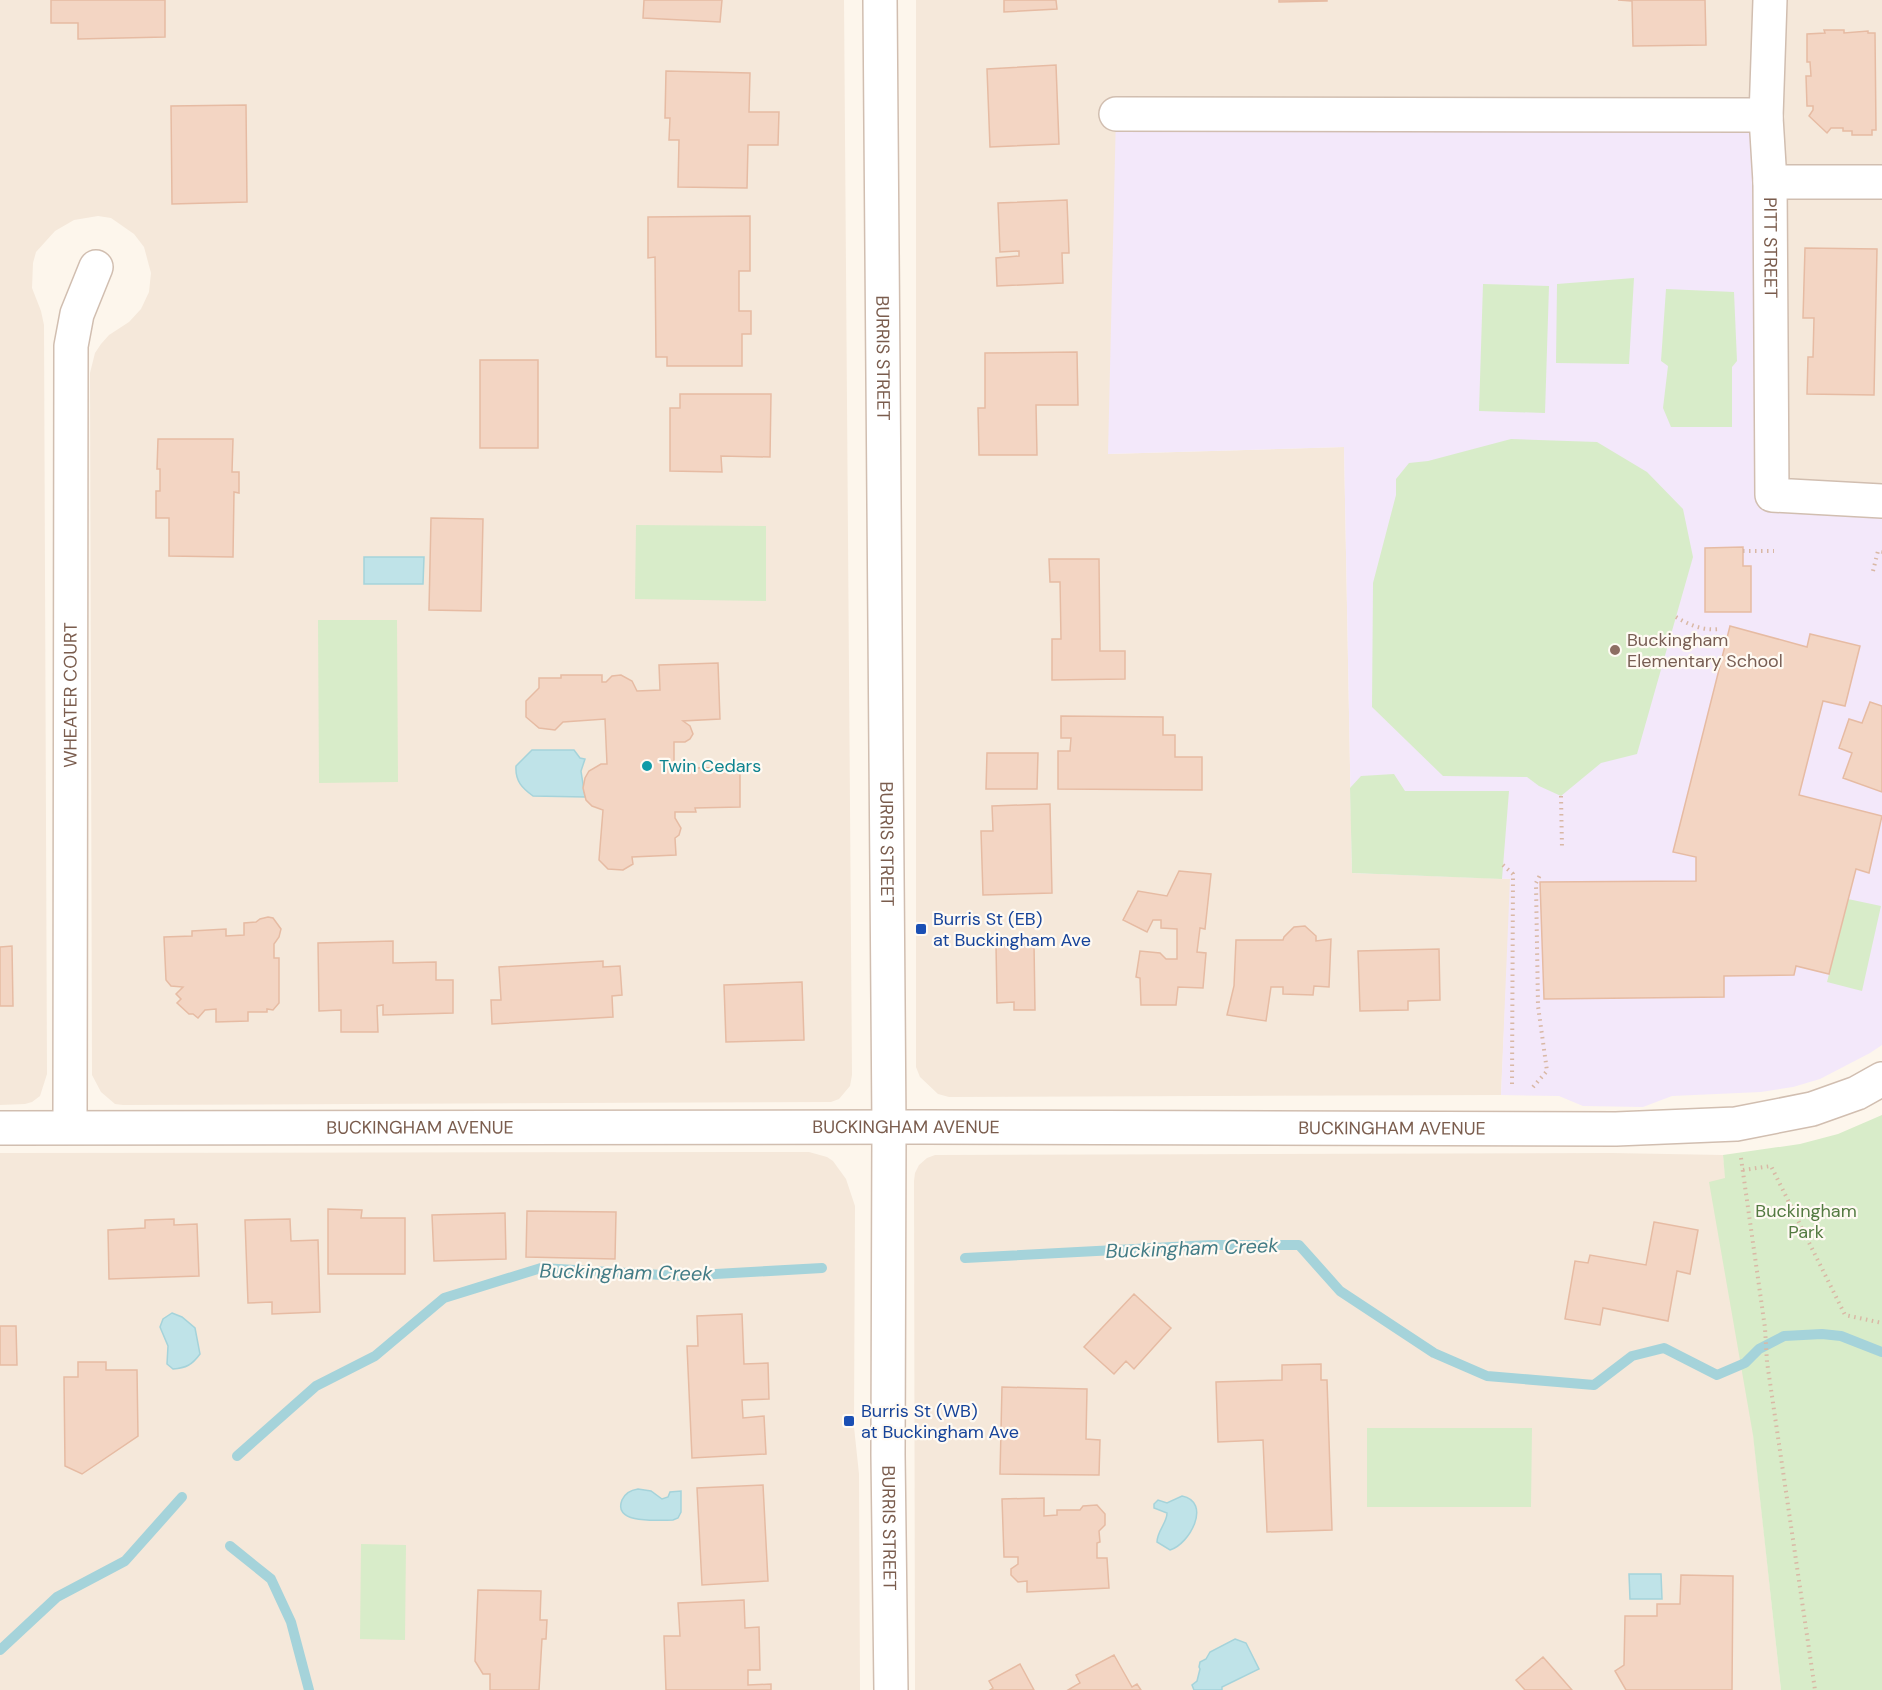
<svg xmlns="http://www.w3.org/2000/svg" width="1882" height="1690" viewBox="0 0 1882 1690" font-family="'DM Sans',sans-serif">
  <rect width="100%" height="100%" fill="#fdf6ec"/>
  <!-- residential -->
  <path fill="#f5e8da" d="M0,0H844L852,1075L850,1086L839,1099L831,1102L123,1105L115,1104L101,1092L92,1075L90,373L95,353L101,344L109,335L129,322L141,309L149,292L151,273L144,247L134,234L111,218L98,216L74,220L55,231L36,252L33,263L32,288L41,311L44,325L47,1074L40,1096L32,1102L25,1104L0,1105Z
    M916,0H1757L1753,115L1108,454L1344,447L1352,873L1511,879L1501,1095L949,1097L938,1094L920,1077L916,1067Z
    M1784,0H1882V482L1881,485L1781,496Z
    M809,1152L827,1157L833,1161L846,1179L855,1206L854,1427L859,1474L860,1690H0V1153Z
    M1612,1153L1723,1155L1781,1690H915L914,1181L915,1173L919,1165L927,1158L935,1155Z"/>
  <!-- education -->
  <path fill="#f3e8fa" d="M1116,114L1753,115L1754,495L1781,496L1882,512V1045L1870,1053L1820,1079L1793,1087L1761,1092L1672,1096L1643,1107L1583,1106L1559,1096L1501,1095L1510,879L1352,873L1344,447L1108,454Z"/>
  <!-- green -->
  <path fill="#d8ecc9" d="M1634,278L1629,364L1556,363L1557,284Z
    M1483,284L1549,286L1545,413L1479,411Z
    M1666,289L1734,292L1737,361L1732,367V427H1671L1663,408L1668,366L1661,361Z
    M1511,439L1597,442L1647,472L1683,509L1693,557L1637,754L1601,763L1561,796L1539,786L1527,777L1443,776L1372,707L1373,583L1396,495V479L1409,463L1428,461Z
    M636,525L766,526V601L635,599Z
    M318,620H397L398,782L319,783Z
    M1394,774L1405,791H1509L1502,879L1352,873L1350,788L1361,776Z
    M1848,899L1881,906L1862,991L1827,982Z
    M1882,1115V1690H1781L1753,1435L1709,1182L1725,1178L1723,1155L1800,1144L1838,1134Z
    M1367,1428H1532L1531,1507H1367Z
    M361,1544L406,1545L405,1640L360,1639Z"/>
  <!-- water -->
  <path fill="#bfe3e8" stroke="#a5d3da" stroke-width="1.5" d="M364,557H424L423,584H364Z
    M532,750H574L580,758L585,759L581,771L585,797L533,796C522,788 515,781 516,766Z
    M172,1313L182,1317L195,1328L200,1354C192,1365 186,1368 173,1369L167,1364L168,1346L160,1327L163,1319Z
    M638,1489L651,1491L662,1499L668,1497L670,1492L681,1491V1512L678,1518L673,1520C660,1520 612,1525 622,1500C625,1493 631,1490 638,1489Z
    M1182,1496C1212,1502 1190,1544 1170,1550L1157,1542C1157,1531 1167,1523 1167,1513L1154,1508V1504L1158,1500L1167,1503Z
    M1629,1574H1661L1662,1599H1630Z
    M1235,1639L1246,1643L1259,1669L1222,1687V1690H1194L1192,1685L1197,1681L1200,1669L1199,1667L1200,1662L1206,1659L1210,1652Z"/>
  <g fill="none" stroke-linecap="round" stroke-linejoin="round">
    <!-- stream -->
    <path stroke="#a5d3da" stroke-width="10" d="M965,1258L1210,1245H1299L1340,1291L1434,1353L1487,1376L1594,1385L1632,1356L1664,1348L1717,1375L1745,1363L1759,1349L1784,1336L1822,1334L1841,1336L1882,1352
      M237,1456L316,1386L375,1356L444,1298L541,1268L680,1276L822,1268
      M230,1546L271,1579L291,1622L309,1690
      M0,1650L57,1597L125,1561L182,1497"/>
  </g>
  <!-- building -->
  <path fill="#f3d5c3" stroke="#e6bba3" stroke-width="1.5" d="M51,0H165V37L78,39V23H51Z
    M644,0H722L720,22L643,18Z
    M1004,0H1056L1057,9L1004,12Z
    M1279,0H1327V1L1279,2Z
    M1618,0H1705L1706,45L1633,46L1632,1Z
    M1824,30H1844V33L1868,31V33H1875L1876,130H1872V135H1852V131H1843V128H1831L1827,133L1809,116L1813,110V106H1807L1806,76H1811L1810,62H1807V34L1825,33Z
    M1056,65L1059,144L990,147L987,69Z
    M666,71L750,73L749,112H779L778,145H748L747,188L678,187L679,140H669L670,118H665Z
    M246,105L247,202L172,204L171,106Z
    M1067,200L1069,253H1062L1063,283L997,286L996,258L1019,256V251L1000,252L998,203Z
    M750,216V271H739V311H751V334H742V366H667V357H656L655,257L648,258V217Z
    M1805,248L1877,249L1874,395L1807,394L1808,357H1813L1814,318H1803Z
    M1077,352L1078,405H1036L1037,455H979L978,408H985V353Z
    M480,360H538V448H480Z
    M680,394H771L770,457L721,456L722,472L670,471V408H680Z
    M158,439H233L232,472H239V493L234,492L233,557L169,556V518H156V491H160V469H157Z
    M431,518L483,519L481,611L429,610Z
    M1743,547V566H1751V612H1705V548Z
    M1049,559H1099L1100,651H1125V679L1052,680V639H1061L1060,582H1050Z
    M1730,626L1807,647L1810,634L1860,646L1845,706L1823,701L1799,795L1882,816L1869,873L1856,869L1829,974L1796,966L1794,975L1724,976V997L1544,999L1540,882L1696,881V857L1673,852Z
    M718,663L720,719L683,721L690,726L693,734L690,739L685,742H674V764H696V768L740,767V807L695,808L696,812H675V818L681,828L679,835L675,838L676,855L632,857L633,864L623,870L608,869L599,860L603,810L592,806L586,800L583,788L585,778L589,771L601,764H607L605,719L563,722L555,730L539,728L526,717V701L539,688V678H561V675H602V682H606L612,676L621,675L632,681L637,691L660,690L659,665Z
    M1870,702L1882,706V792L1843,778L1852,753L1839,748L1849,719L1862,723Z
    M1061,716L1163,717V735H1175V757H1202V790L1058,789V751H1070L1071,738H1061Z
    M987,753H1038L1037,789H986Z
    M1050,804L1052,893L983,895L981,831H993L992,806Z
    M1179,871L1211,874L1205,929L1200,928L1197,952L1206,953L1203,988L1178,987L1176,1005H1141L1140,978L1136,977L1140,951L1160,953L1166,959H1177V929L1161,928V920H1153L1147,932L1123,920L1138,891L1167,896Z
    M268,917L273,918L281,929L279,937L274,944V958H279V1003L273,1010L267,1009V1012H248V1021L216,1022V1009L205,1010L198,1018L193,1014H189L177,1003L181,999L176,994L183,987L171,986L166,980L164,937L192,936V931L226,929V936L244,935V923L256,922L260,919Z
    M1305,926L1316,936V941L1331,939L1329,987L1314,986L1313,995L1283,994V987H1271L1266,1021L1227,1015L1234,986L1236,940H1283L1284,937L1294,927Z
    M393,941V963L436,962V980H453V1013L383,1015V1005L377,1006L378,1032H341V1010L319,1011L318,943Z
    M1034,944L1035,1010H1014V1002L997,1003L996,945Z
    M12,946L13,1006H0V947Z
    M1439,949L1440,1000L1408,1001V1010L1360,1011L1358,951Z
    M603,961V967L620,966L622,995L612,996L613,1017L492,1024L491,1000H501L499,967Z
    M802,982L804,1040L726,1042L724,985Z
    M328,1209L362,1210L361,1218H405V1274H328Z
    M527,1211L616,1212L615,1259L526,1257Z
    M505,1213L506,1259L434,1261L432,1215Z
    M174,1219V1225L197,1224L199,1276L109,1279L108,1230L145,1228V1220Z
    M290,1219L291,1241L318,1240L320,1312L272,1314V1302L248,1303L245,1220Z
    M1654,1222L1698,1230L1690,1274L1677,1271L1668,1321L1603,1308L1600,1325L1565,1319L1575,1261L1588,1263L1590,1255L1646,1265Z
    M1134,1294L1171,1328L1134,1369L1126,1361L1114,1374L1084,1347Z
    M742,1314L744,1364L768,1363L769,1399L742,1400L743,1418L764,1416L766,1454L692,1458L687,1346H698L697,1316Z
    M0,1326H16L17,1365H0Z
    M78,1362H106V1370H137L138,1436L82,1474L65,1466L64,1377H78Z
    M1321,1364V1380H1327L1332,1530L1267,1532L1263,1440L1218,1442L1216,1382L1282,1380V1365Z
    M1002,1387L1087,1389L1086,1439L1100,1440L1099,1475L1000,1474Z
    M763,1485L768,1581L702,1585L697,1488Z
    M1044,1498V1516L1057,1515V1510H1080L1083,1506L1097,1505L1105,1514V1525L1099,1531L1100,1542L1097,1543V1558H1107L1109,1588L1027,1592V1581L1018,1582L1011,1575V1569L1018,1564V1557H1004L1002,1499Z
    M1681,1575L1733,1576L1732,1690H1626L1615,1671L1624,1665L1625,1616H1657V1604H1680Z
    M478,1590L541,1591L540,1620H547L546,1639H542L539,1690H490V1674H483L475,1661Z
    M744,1600L745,1628L759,1627L760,1670H748V1685L771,1684V1690H666L664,1636H680L678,1603Z
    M1114,1655L1132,1687L1137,1684L1141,1690H1068L1080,1683L1076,1675Z
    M1543,1657L1572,1690H1525L1516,1680Z
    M1020,1664L1034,1690H990L993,1688L989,1681Z"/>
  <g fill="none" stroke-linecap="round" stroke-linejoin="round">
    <!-- minor casing -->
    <g stroke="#d1beb0" stroke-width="36">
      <g id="minor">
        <path id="s1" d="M880,0L889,1127L888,1455L891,1690"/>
        <path id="s2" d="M1770,0L1766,117L1770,182L1772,495L1882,501"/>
        <path d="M1116,114L1753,115L1766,117"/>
        <path d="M1770,182H1882"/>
        <path id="s3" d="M70,1127L71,346L77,314L96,267"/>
        <path id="s4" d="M0,1128L924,1127L1616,1129L1736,1124L1812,1109L1857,1093L1882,1079"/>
      </g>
    </g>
    <!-- path -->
    <path stroke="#d9b8a5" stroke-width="4" stroke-dasharray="1.5 4.5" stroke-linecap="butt" d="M1743,551H1774
      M1873,571L1878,551L1882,552
      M1676,617C1689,625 1704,631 1720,629
      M1561,796L1562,848
      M1503,865L1513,874L1512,1087
      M1533,1087L1547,1071L1538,1006L1536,883L1540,875
      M1741,1158L1765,1328L1767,1362L1815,1690
      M1743,1170L1771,1166L1845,1315L1882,1323"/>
    <!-- minor -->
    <use href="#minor" stroke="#fff" stroke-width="33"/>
  </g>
  <!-- markers -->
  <circle fill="#8d6e63" stroke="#fffaf3" stroke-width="2" cx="1615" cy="650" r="6"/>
  <circle fill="#0f9aa8" stroke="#fffaf3" stroke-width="2" cx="647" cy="766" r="6"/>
  <g fill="#1a4fb4" stroke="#fffaf3" stroke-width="2">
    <rect x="915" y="923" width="12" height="12" rx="3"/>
    <rect x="843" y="1415" width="12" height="12" rx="3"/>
  </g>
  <g text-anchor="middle" stroke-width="4.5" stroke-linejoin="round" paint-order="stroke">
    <!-- street labels -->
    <g font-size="18" fill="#7a5c4d" stroke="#fffaf3">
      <text dy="6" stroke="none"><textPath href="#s2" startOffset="248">PITT STREET</textPath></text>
      <text dy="6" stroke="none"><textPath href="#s1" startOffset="358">BURRIS STREET</textPath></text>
      <text dy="6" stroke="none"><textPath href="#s3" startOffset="432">WHEATER COURT</textPath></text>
      <text dy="6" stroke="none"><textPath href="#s1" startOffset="844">BURRIS STREET</textPath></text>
      <text dy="6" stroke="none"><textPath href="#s4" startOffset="906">BUCKINGHAM AVENUE</textPath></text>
      <text dy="6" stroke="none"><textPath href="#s4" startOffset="1392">BUCKINGHAM AVENUE</textPath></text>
      <text dy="6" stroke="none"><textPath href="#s4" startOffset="420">BUCKINGHAM AVENUE</textPath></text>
      <text dy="6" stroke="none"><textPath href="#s1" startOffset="1528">BURRIS STREET</textPath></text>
    </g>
    <!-- education labels -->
    <g font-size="18" fill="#785e54" stroke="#fffaf3" text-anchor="start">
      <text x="1627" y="646">Buckingham<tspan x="1627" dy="21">Elementary School</tspan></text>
    </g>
    <!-- culture labels -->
    <g font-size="18" fill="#0d838f" stroke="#fffaf3" text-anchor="start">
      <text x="659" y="772">Twin Cedars</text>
    </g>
    <!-- transit labels -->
    <g font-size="18" fill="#164399" stroke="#fffaf3" text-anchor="start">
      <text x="933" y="925">Burris St (EB)<tspan x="933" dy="21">at Buckingham Ave</tspan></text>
      <text x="861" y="1417">Burris St (WB)<tspan x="861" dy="21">at Buckingham Ave</tspan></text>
    </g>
    <!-- park labels -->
    <g font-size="18" fill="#537a41" stroke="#fffaf3">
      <text x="1806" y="1217">Buckingham<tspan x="1806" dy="21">Park</tspan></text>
    </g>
    <!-- water labels -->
    <g font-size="20" font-style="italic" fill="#437c86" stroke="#fffaf3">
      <text transform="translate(1192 1248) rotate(-2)" y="7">Buckingham Creek</text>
      <text transform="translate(626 1272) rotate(1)" y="7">Buckingham Creek</text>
    </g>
  </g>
</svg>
